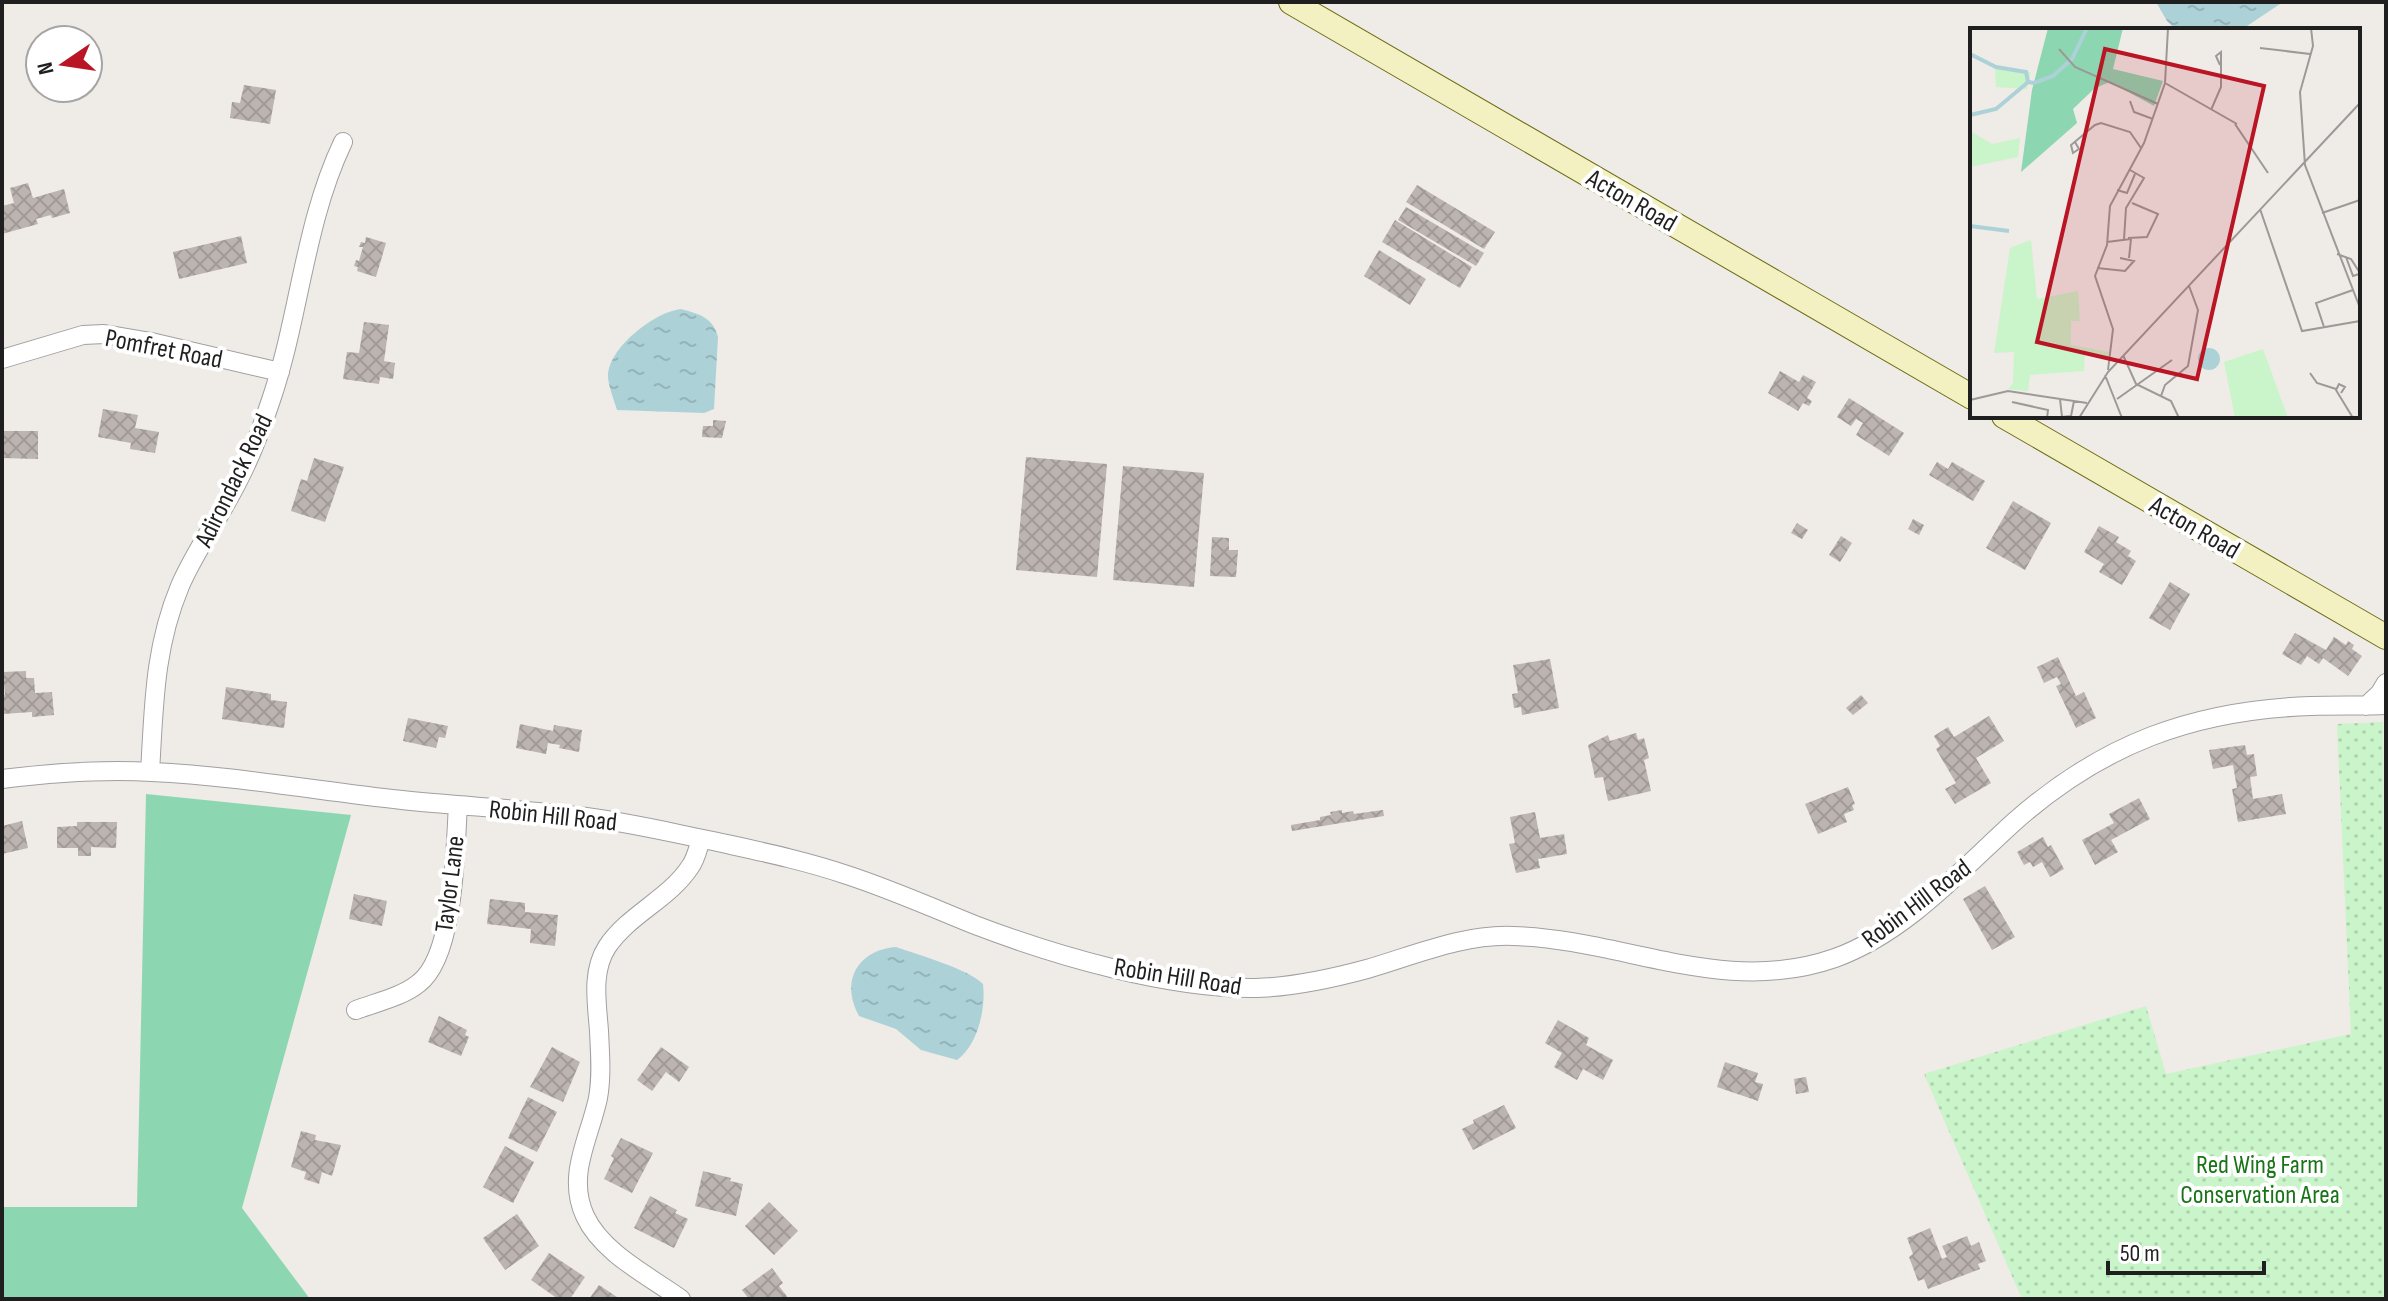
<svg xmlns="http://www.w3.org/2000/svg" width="2388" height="1301" viewBox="0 0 2388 1301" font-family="'Sofia Sans Condensed',sans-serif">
  <defs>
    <pattern id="park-dots" width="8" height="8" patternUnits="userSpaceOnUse" patternTransform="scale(2)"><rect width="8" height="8" fill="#caf4c9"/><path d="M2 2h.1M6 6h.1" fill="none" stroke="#add1ac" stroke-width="1.8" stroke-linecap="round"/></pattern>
    <pattern id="water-ripples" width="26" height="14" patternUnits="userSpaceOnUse" patternTransform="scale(2)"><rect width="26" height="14" fill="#acd2d8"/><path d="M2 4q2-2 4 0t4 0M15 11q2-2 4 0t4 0" fill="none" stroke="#94b4b9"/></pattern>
    <pattern id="building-cross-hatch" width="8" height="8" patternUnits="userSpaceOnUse" patternTransform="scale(2)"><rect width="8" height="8" fill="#bcb4b0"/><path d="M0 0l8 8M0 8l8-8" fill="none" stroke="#a19a97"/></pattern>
  </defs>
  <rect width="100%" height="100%" fill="#efebe7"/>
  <!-- park -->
  <path fill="url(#park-dots)" d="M2383,722L2386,1299H2022L1924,1074L2146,1006L2166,1074L2351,1034L2337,724Z"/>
  <!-- pitch -->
  <path fill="#8dd6b2" d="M146,794L351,815L242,1208L310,1299H2V1207H137Z"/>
  <!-- water -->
  <path fill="url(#water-ripples)" d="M2156,2H2283L2241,30H2176L2167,21Z
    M681,309C699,314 713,317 718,337L714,409L704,413L617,410C614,400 607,383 608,373C612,345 655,312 681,309Z
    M896,947C918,955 969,969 983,984C986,1008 978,1045 957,1060L921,1050L896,1029L859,1016C840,982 857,950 896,947Z"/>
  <!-- building -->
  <path fill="url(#building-cross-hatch)" d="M244,85L276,90L270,124L230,118L232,102L240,103Z
    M28,183L33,198L64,189L70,213L52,218L51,215L36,219L38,224L2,234V206L14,203L10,188Z
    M1417,185L1495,232L1484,249L1406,202Z
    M1406,207L1484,253L1476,266L1398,220Z
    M1395,220L1472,267L1460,288L1382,242Z
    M241,236L247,263L179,279L173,252Z
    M366,237L386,243L376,277L357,271L358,267L354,266L356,260L359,261L363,247H359L361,242L365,243Z
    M1379,250L1426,279L1410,305L1364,276Z
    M364,322L389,325L384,361L395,363L393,379L380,377L379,384L343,379L347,352L359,353Z
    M1780,371L1799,382L1803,375L1816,382L1807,398L1812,401L1809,406L1803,403L1798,411L1768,393Z
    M1849,398L1904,433L1889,456L1856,435L1863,423L1856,419L1851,426L1837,417Z
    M103,409L138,415L135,428L159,432L155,453L130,449L131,443L98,437Z
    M713,420L726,421L722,438L702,437L703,426H713Z
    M2,431H38V459L2,458Z
    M1026,457L1107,464L1097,577L1016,570Z
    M314,458L344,467L325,522L291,511L301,479L307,481Z
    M1937,462L1948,469L1952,462L1985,481L1973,501L1929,475Z
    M1123,466L1204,473L1194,587L1113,580Z
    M2013,501L2051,523L2025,570L1986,548Z
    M1913,519L1924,525L1919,535L1908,529Z
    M1797,523L1808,530L1802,539L1791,533Z
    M2099,526L2119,537L2116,542L2131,551L2128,556L2136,561L2122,585L2099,572L2104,564L2084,552Z
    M1841,536L1852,543L1840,562L1829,555Z
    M1212,537L1229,538V550H1238L1236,577L1210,576Z
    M2170,582L2190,594L2170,630L2149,618Z
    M2295,633L2326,650L2334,637L2346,645L2348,641L2354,645L2352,649L2362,656L2348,676L2323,658L2319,664L2307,656L2301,665L2282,654Z
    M2058,657L2076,696L2084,692L2096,718L2076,728L2056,686L2061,684L2057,677L2044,683L2037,667Z
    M1550,659L1559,708L1522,715L1521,707L1514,708L1512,694L1518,693L1513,665Z
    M26,671V678H34L35,693L52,692L54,715L32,717V712L2,714V695H5L3,672Z
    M226,687L271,694V700L287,702L284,728L222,719Z
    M1861,695L1868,703L1853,715L1846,708Z
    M1989,716L2004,741L1976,758L1991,783L1955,804L1945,789L1956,783L1936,749L1940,746L1934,736L1948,727L1954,737Z
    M408,718L448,726L445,738L439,737L436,748L403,741Z
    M520,724L553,731L554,725L582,730L579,752L559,748L560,745L548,743L546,754L516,748Z
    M1636,733L1638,740L1644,738L1649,758L1644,760L1651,791L1608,801L1603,777L1595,778L1588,745L1608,735L1610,741Z
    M2245,745L2247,755L2254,754L2257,776L2250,777L2253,799L2282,794L2286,814L2238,822L2232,789L2237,788L2233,765L2213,769L2209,750Z
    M1848,787L1855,804L1852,805L1854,810L1844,814L1847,822L1818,834L1805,804Z
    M2139,798L2150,819L2111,840L2118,852L2095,865L2082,840L2114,823L2109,814Z
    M1342,810V813L1353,811L1354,814L1383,810L1384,816L1292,831L1291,825L1320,820V817L1331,815L1330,812Z
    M1535,812L1540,838L1564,834L1567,854L1538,859L1540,868L1516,873L1509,844L1515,843L1510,817Z
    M22,821L28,848L2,854V826Z
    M77,822H117L116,848L91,847V856H78V848H57V827L77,826Z
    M2043,837L2048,847L2051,845L2064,869L2050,877L2042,862L2033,867L2030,862L2024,865L2017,852Z
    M1985,886L2015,937L1992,950L1963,899Z
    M354,894L387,901L382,926L349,919Z
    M490,899L525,903V912L558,915L555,946L530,943L531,929L487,924Z
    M439,1016L467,1030L465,1035L469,1037L461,1056L428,1042Z
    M1558,1020L1589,1038L1586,1045L1613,1060L1603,1080L1583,1069L1577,1080L1554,1067L1562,1053L1545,1043Z
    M552,1047L580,1062L563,1102L530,1087Z
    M661,1047L689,1067L679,1082L666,1072L652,1091L637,1080Z
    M1725,1062L1758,1073L1755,1082L1763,1084L1758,1101L1717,1087Z
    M1806,1077L1809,1092L1796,1094L1794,1079Z
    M528,1097L557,1112L537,1152L508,1138Z
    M1504,1105L1516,1128L1473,1150L1462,1129L1474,1123L1473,1120Z
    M301,1131L316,1135L315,1140L341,1145L332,1176L322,1172L319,1184L304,1179L306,1172L291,1167Z
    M621,1138L653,1153L632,1193L604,1179L614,1158L611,1156Z
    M505,1146L534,1162L513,1203L483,1187Z
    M703,1171L731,1178L730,1181L743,1184L736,1216L695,1206Z
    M650,1196L677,1210L675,1213L688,1219L674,1248L634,1228Z
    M769,1202L798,1231L774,1255L745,1226Z
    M517,1214L539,1246L505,1270L483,1238Z
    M1930,1228L1942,1259L1947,1257L1942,1246L1967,1236L1971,1246L1979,1242L1986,1261L1978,1264L1980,1269L1928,1289L1924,1279L1918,1281L1909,1257L1913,1254L1907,1238Z
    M549,1253L585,1277L570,1299H558L531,1280Z
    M772,1268L783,1283L779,1286L789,1299H749L742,1290Z
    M599,1285L620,1299H589Z"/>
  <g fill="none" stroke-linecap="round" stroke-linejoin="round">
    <!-- minor casing -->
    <g stroke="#a0a0a0" stroke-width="20">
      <path id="minor" d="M2,359L83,335L104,334L151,342L280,372
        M2366,706L2380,693L2386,683
        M150,772C154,706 154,648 180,586C196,549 221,516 239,479C252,454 262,427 271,400C300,315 304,224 343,142
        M2,779C51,773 102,769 152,772C236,776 319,791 402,800C460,806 519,809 577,816C623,821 668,832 713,841C758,851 803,860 847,875C890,889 933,908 975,925C1056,956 1169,989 1256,988C1294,987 1330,979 1367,969C1415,955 1463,934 1513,936C1623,939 1724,997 1835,958C1905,933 1960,871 2014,822C2102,744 2193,710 2311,706C2336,705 2361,706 2386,705
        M356,1010C377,1002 402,997 419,983C455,955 455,849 458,805
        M681,1299C649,1276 602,1253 585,1216C566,1175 590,1137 598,1098C602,1076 600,1053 599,1031C597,1003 591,972 607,947C628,915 669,899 690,867C696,859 698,848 701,839"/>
    </g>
    <!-- secondary casing -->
    <g stroke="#6c6c11" stroke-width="26">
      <path id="secondary" d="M1291,2L1972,397
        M2004,416L2386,637"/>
    </g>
    <!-- minor -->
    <use href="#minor" stroke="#fff" stroke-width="18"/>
    <!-- secondary -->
    <use href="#secondary" stroke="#f3f1c1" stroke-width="24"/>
  </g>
  <g text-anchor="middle" stroke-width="8" stroke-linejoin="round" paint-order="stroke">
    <!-- street labels -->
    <g font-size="26" fill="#1f1f1f" stroke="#fff">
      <text transform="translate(1632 200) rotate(30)" y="9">Acton Road</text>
      <text transform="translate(164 348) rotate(11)" y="9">Pomfret Road</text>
      <text transform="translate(233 480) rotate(-64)" y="9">Adirondack Road</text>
      <text transform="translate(2195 527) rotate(30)" y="9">Acton Road</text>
      <text transform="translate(553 815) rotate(6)" y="9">Robin Hill Road</text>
      <text transform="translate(449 884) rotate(-83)" y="9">Taylor Lane</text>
      <text transform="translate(1916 903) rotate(-37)" y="9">Robin Hill Road</text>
      <text transform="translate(1178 976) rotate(9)" y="9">Robin Hill Road</text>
    </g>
    <!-- park labels -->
    <g font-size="26" fill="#197417" stroke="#fff">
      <text x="2260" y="1173">Red Wing Farm<tspan x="2260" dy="30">Conservation Area</tspan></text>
    </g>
  </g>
  <!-- overview -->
  <g transform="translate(1970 28)">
    <rect width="390" height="390" fill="#efebe7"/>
    <path d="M25,39L61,44L57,61L26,59ZM0,103L22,116L50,110L48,129L0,139ZM61,212L67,271L108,263L110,293H101V317L139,324L138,330L115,324L114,343L60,347L58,363L38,361L43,355L44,324L24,325L40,220ZM293,321L318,390H265L254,334Z" fill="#caf4c9"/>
    <path d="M78,0H153L143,41L193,53L184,78L140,54L125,60L103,81L107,95L51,144L62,62Z" fill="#8dd6b2"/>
    <path d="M228 331a11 11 0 1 1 22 0a11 11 0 1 1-22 0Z" fill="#acd2d8"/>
    <path fill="none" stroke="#acd2d8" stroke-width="4" d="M0,26L26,39L56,44L58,54L64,55L83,48L102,31L117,0M0,87L26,81L57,55M0,198L39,203"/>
    <path fill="none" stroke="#9c9997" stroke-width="2" d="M22,0L61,1M341,0L343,18L330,64L335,137L390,280M290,20L340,26M89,21L105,39L188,76M195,55L267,96M160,73L164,84L183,91M241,82L251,59V24L246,28L250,37M265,96L298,145M105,114L109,121L103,125L101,117L125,97L131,95L160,104L171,120M147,162L157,165L165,146M290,181L332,303L390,293M352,185L390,172M158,210L177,209L188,186L162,175M154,211L156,180L174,150L160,142M137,214L161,211L159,230M367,226L381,231L390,245M376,229L383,248L389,246M127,240L155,243L164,233L150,230M354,299L346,275L383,262M153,327L166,356L201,373L209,390M138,342L143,301L125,248L137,217L140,178L174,115L195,55L198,0M340,345L347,355L366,361M135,347L152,390M371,365L375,359L369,356L366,362L383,390M191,368L195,357L218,338L228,282L219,258M90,371L92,389L101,388L104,373M147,371L202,332M0,372L38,363L117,375M42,374L78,382L77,390M109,390L138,344L390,75"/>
    <path fill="#ba1525" fill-opacity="0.15" stroke="#ba1525" stroke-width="4" d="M135,21L294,58L227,351L67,314Z"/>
    <rect width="390" height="390" fill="none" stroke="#1f1f1f" stroke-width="4"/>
  </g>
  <!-- border -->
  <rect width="2388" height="1301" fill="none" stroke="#1f1f1f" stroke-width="8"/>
  <!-- north arrow -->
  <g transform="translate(64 64) rotate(257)"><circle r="38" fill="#ffffff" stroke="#a5a5a5" stroke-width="2"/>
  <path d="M0-6L14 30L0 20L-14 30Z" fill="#ba1525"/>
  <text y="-12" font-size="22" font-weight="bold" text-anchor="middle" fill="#1f1f1f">N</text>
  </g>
  <!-- scale -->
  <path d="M2108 1261v12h156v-12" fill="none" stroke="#1f1f1f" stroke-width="4"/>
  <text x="2120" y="1261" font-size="24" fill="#1f1f1f" stroke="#ffffff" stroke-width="6" paint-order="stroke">50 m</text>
</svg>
